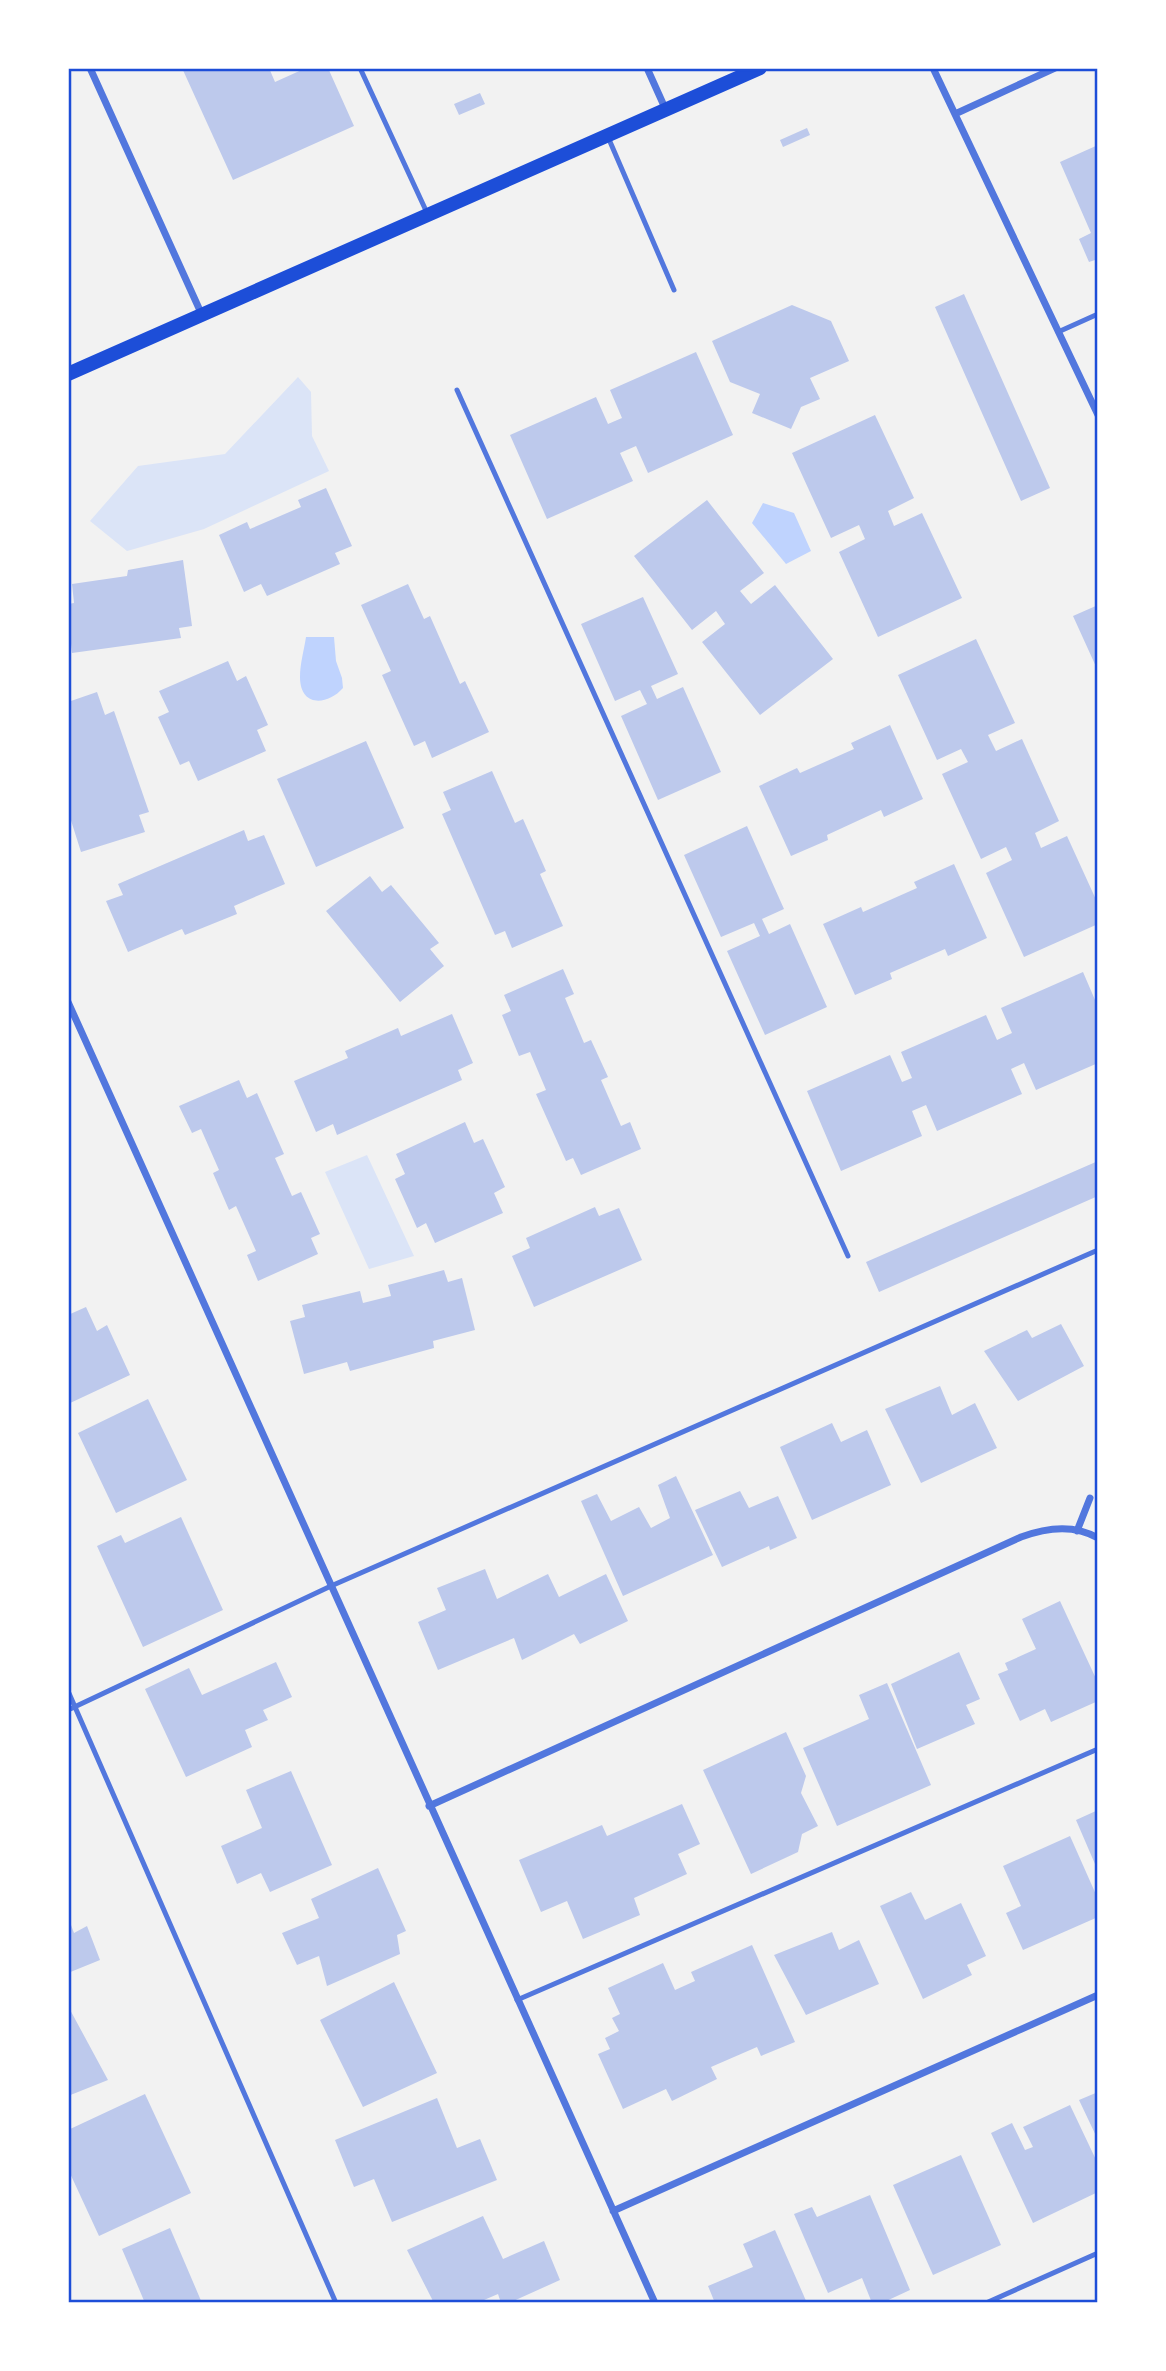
<svg xmlns="http://www.w3.org/2000/svg" width="1166" height="2371" viewBox="0 0 1166 2371" font-family="Jost,sans-serif">
  <rect width="100%" height="100%" fill="#f2f2f2"/>
  <!-- green -->
  <path fill="#dbe4f7" d="M298,377L311,392L312,436L329,471L204,529L127,551L90,521L138,466L225,454Z
    M367,1155L414,1256L369,1269L325,1172Z"/>
  <!-- water -->
  <path fill="#bfd3fe" d="M763,503L794,513L811,551L786,564L752,523Z
    M306,637H334L336,661L342,678L343,688C327,706 300,707 300,677C300,664 304,650 306,637Z"/>
  <!-- building -->
  <path fill="#bdc9ec" d="M182,68H269L275,82L306,68H328L354,126L233,180Z
    M480,93L485,104L459,115L454,104Z
    M807,128L810,135L783,147L780,140Z
    M1098,145V259L1089,262L1079,239L1091,233L1060,162Z
    M964,294L1050,488L1021,501L935,307Z
    M792,305L831,321L849,361L810,378L820,399L801,407L791,429L752,413L760,394L730,382L712,341Z
    M696,352L733,435L648,473L636,446L620,453L633,481L547,519L510,435L596,397L608,424L622,418L610,390Z
    M875,415L914,498L888,511L894,526L922,513L962,598L878,637L839,552L865,539L859,525L831,538L792,453Z
    M326,488L352,546L335,553L340,564L267,596L261,584L244,592L219,535L247,522L250,529L301,507L298,500Z
    M707,500L764,573L740,591L751,604L775,585L833,659L760,715L702,642L725,624L716,611L692,630L634,556Z
    M183,560L192,626L179,628L181,638L72,653L71,644H68V604L74,603L72,584L127,576L128,570Z
    M408,584L424,619L430,616L460,684L465,681L489,732L432,758L425,741L414,746L382,675L391,671L361,605Z
    M643,597L678,674L651,686L657,699L683,687L721,772L658,800L621,716L647,704L640,690L615,701L581,624Z
    M1098,605V671L1073,616Z
    M976,639L1015,723L988,735L996,751L1022,739L1059,821L1035,833L1041,848L1067,836L1098,904V924L1024,957L986,873L1012,860L1006,847L981,859L942,774L968,762L961,749L937,760L898,675Z
    M228,661L237,681L246,676L268,725L257,730L266,751L198,781L189,761L180,765L158,717L169,712L159,691Z
    M97,692L105,715L114,711L149,812L139,815L145,832L81,852L68,811V796L70,795L68,789V702Z
    M890,725L923,799L884,817L881,810L827,835L828,840L791,856L759,786L797,768L800,773L854,749L851,743Z
    M366,741L404,828L316,867L277,779Z
    M492,771L515,823L523,819L546,871L540,874L563,926L512,948L505,931L495,935L442,814L451,810L443,792Z
    M747,826L784,909L762,919L769,934L790,924L827,1007L765,1035L727,951L760,936L754,923L721,937L684,855Z
    M244,830L248,841L264,835L285,884L234,906L237,914L185,935L182,929L128,952L106,901L123,895L118,884Z
    M954,864L987,938L948,956L945,949L890,973L892,979L855,995L823,924L861,907L863,912L917,888L914,882Z
    M370,876L382,892L391,885L439,943L430,949L444,966L400,1002L326,911Z
    M563,969L574,994L565,998L584,1043L591,1040L608,1077L601,1080L621,1126L630,1122L641,1149L581,1175L573,1158L566,1161L536,1094L546,1090L530,1052L519,1056L502,1015L511,1011L504,995Z
    M1083,972L1098,1007V1063L1036,1090L1024,1063L1011,1069L1022,1094L937,1131L926,1105L912,1111L922,1136L841,1171L807,1091L890,1055L902,1082L912,1078L901,1052L986,1015L997,1040L1012,1033L1001,1008Z
    M452,1014L473,1063L458,1070L462,1080L337,1135L333,1124L316,1132L294,1081L348,1058L345,1051L398,1028L401,1036Z
    M239,1080L247,1098L257,1093L284,1154L275,1158L292,1196L301,1192L320,1234L311,1238L318,1254L258,1281L247,1255L256,1251L236,1206L229,1210L213,1173L219,1170L201,1129L192,1133L179,1106Z
    M465,1122L474,1143L483,1139L505,1187L494,1193L503,1213L435,1243L426,1223L417,1228L395,1179L405,1174L396,1154Z
    M1098,1161V1196L879,1292L866,1262Z
    M595,1207L599,1216L619,1208L642,1260L534,1307L512,1256L530,1248L526,1238Z
    M444,1270L448,1282L462,1278L475,1330L433,1341L434,1348L350,1371L347,1362L304,1374L290,1321L305,1317L302,1305L360,1291L363,1303L391,1296L388,1285Z
    M86,1307L97,1331L107,1325L130,1375L68,1404V1315Z
    M1061,1324L1084,1366L1018,1401L984,1351L1027,1330L1032,1338Z
    M940,1386L952,1415L975,1403L997,1448L921,1483L885,1409Z
    M148,1399L187,1480L116,1513L78,1433Z
    M832,1423L841,1442L867,1430L891,1485L812,1520L780,1447Z
    M676,1476L713,1555L623,1596L581,1501L597,1494L611,1521L639,1507L651,1528L670,1518L658,1485Z
    M740,1491L749,1508L778,1496L797,1538L770,1550L769,1546L722,1567L695,1510Z
    M181,1517L223,1610L143,1647L97,1546L121,1535L125,1543Z
    M485,1569L497,1599L548,1574L559,1597L606,1574L628,1621L580,1644L574,1634L522,1660L514,1638L438,1670L418,1622L446,1610L437,1588Z
    M1060,1601L1098,1683V1701L1051,1722L1045,1709L1020,1721L998,1674L1008,1670L1005,1663L1036,1649L1022,1619Z
    M959,1652L980,1699L966,1705L975,1724L917,1749L891,1684Z
    M276,1662L292,1697L263,1710L268,1720L245,1730L252,1747L186,1777L145,1689L189,1668L202,1695Z
    M887,1683L931,1785L837,1826L803,1748L869,1719L859,1695Z
    M786,1732L806,1776L801,1793L818,1826L802,1834L798,1852L751,1874L703,1770Z
    M291,1771L332,1865L270,1892L261,1873L237,1884L221,1846L262,1828L246,1790Z
    M682,1804L700,1844L678,1854L687,1874L634,1898L640,1915L583,1939L567,1901L541,1912L519,1860L602,1825L607,1836Z
    M1098,1810V1871L1076,1820Z
    M1070,1836L1098,1899V1917L1023,1950L1006,1913L1021,1906L1003,1866Z
    M378,1868L406,1931L397,1935L400,1954L327,1986L319,1956L297,1965L282,1933L319,1918L311,1899Z
    M911,1892L925,1920L961,1903L986,1956L967,1965L972,1975L923,1999L880,1906Z
    M68,1917L74,1933L87,1926L100,1960L68,1973Z
    M832,1932L839,1950L859,1940L879,1984L806,2015L774,1955Z
    M752,1945L795,2042L761,2056L757,2047L711,2067L717,2079L672,2101L666,2089L623,2109L598,2054L610,2049L605,2038L619,2031L612,2018L620,2014L608,1988L663,1963L675,1990L695,1981L691,1972Z
    M394,1982L437,2073L363,2107L320,2020Z
    M68,2006L108,2080L68,2096Z
    M1098,2092V2140L1079,2100Z
    M145,2094L191,2193L99,2236L68,2169V2130Z
    M437,2098L457,2148L480,2139L497,2180L392,2222L374,2179L354,2187L335,2140Z
    M1070,2105L1098,2164V2192L1033,2223L991,2133L1012,2123L1025,2150L1033,2147L1023,2127Z
    M961,2155L1001,2245L933,2275L893,2185Z
    M870,2195L910,2290L882,2303H872L862,2278L828,2293L794,2214L812,2207L817,2217Z
    M483,2216L503,2259L544,2241L560,2280L509,2303H501L498,2294L477,2303H434L407,2250Z
    M170,2228L202,2303H145L122,2249Z
    M775,2230L807,2303H715L708,2286L753,2267L743,2244Z"/>
  <g fill="none" stroke-linecap="round" stroke-linejoin="round">
    <!-- service -->
    <path stroke="#5277de" stroke-width="5" d="M360,68L428,215
      M608,137L674,290
      M1058,332L1098,314
      M457,390L848,1256
      M68,1691L336,2303
      M68,1710L331,1586L1098,1250
      M517,2000L1098,1749
      M986,2303L1098,2253"/>
    <!-- minor -->
    <path stroke="#5277de" stroke-width="7" d="M90,68L202,315
      M647,68L665,108
      M933,68L1098,415
      M955,114L1055,68
      M68,1002L655,2303
      M1077,1531L1090,1498
      M429,1806L1021,1537C1045,1528 1074,1524 1098,1538
      M613,2211L1098,1995"/>
    <!-- secondary -->
    <path stroke="#1d4ed8" stroke-width="14" d="M68,374L760,68"/>
  </g>
  <!-- border -->
  <rect width="1166" height="2371" fill="none" stroke="#ffffff" stroke-width="140"/>
  <rect x="70" y="70" width="1026" height="2231" fill="none" stroke="#1d4ed8" stroke-width="2.5"/>
</svg>
